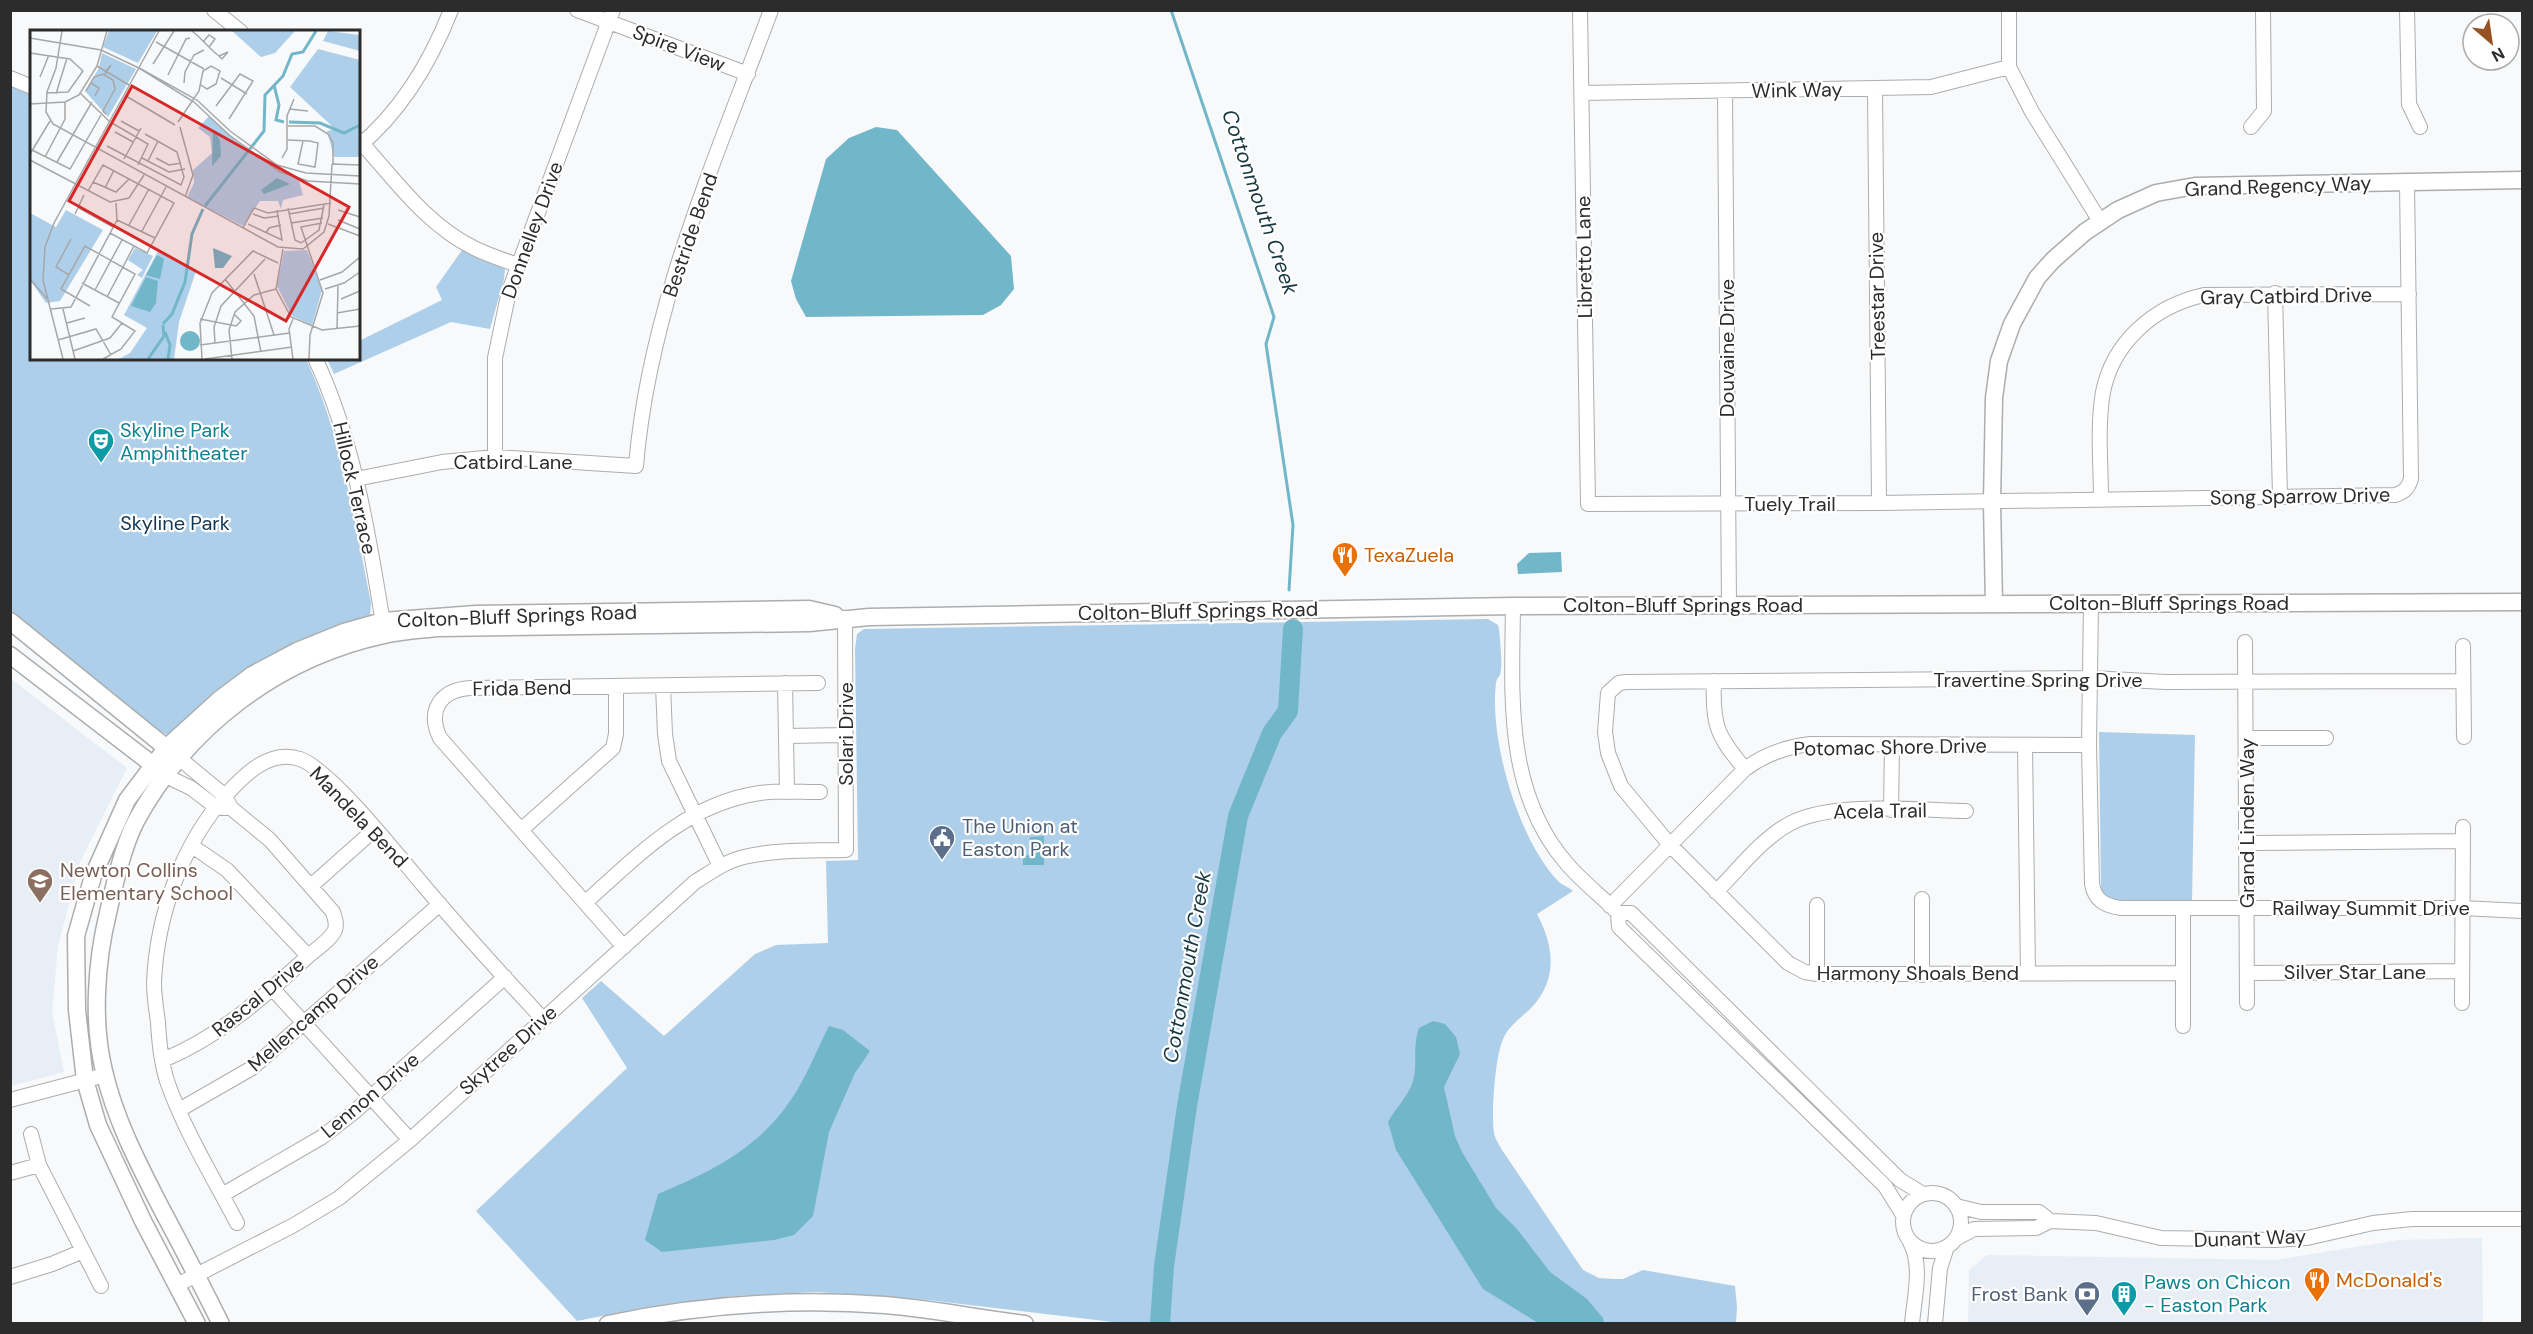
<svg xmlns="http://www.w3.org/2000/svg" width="2533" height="1334" viewBox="0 0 2533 1334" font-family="'DM Sans',sans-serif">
  <rect width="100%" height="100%" fill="#f8f9fa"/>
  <!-- built -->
  <path fill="#e7eef5" d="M10,678L127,768L80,862L58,946L52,1012L64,1072L11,1086Z
    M2482,1238L2483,1323H1968L1969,1270L1987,1255L2275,1260L2399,1240Z"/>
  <!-- green -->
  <path fill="#aecfea" d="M11,86L31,95L32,358L306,359C342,437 354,519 371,603L370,618L169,736L155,728L11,614Z
    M462,250L505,269L504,279L490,329L451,322L334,374L327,359L358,358L359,341L442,300L436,287Z
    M1488,619L1498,625L1499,629C1500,640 1503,666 1500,675C1498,678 1496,680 1496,683C1489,739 1518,839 1558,881C1562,885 1568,887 1573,891L1537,914C1554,946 1558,979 1532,1007C1523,1016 1509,1026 1504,1037C1495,1053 1491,1115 1494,1133C1495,1139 1499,1144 1502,1150L1583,1270L1599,1278L1614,1279H1623L1643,1270L1735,1286L1737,1307L1736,1323L1130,1324L919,1299L816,1292L733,1296L647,1307L577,1321L476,1211L627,1068L582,998L601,981L664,1036L755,954L776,945L828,943L826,861L858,860L855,649L857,634L864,629Z
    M2099,732L2195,735L2192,902H2116L2105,897L2101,891Z"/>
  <!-- water -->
  <path fill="#72b6c9" d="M876,127L897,130L1011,256L1014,289L1001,305L983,315L806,317L796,299L791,281L826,159L849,138Z
    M1561,552L1562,572L1518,574L1517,564L1529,553Z
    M1044,836V865H1023V856L1030,855V837Z
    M1433,1021L1445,1024L1456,1037L1460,1054L1444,1087L1455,1136L1462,1152L1496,1208L1517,1229L1550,1272L1587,1299L1603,1318L1604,1323H1538L1483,1289L1396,1150L1388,1122C1395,1109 1409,1095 1413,1081C1418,1063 1412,1049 1419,1028Z
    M829,1026L843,1030L870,1051L855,1073L829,1132L813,1216L794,1235L774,1240L662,1252L645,1240L658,1194C715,1170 762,1147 796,1092C809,1071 818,1047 829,1026Z"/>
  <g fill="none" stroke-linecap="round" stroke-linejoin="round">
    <!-- stream -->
    <path stroke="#72b6c9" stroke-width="3" d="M1171,10L1274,317L1266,344L1293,525L1289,590"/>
    <!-- river -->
    <path stroke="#72b6c9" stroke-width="20" d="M1160,1324L1164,1266L1187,1106L1238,816L1272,733L1288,711L1293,629"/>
    <!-- minor casing -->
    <g stroke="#acadae" stroke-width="16">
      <path id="minor" d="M214,10L241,32
        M577,10L748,74
        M1580,10L1588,504L1879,503L2395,495C2405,492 2408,488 2411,479L2407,182
        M2009,10V67L2032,112L2100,221
        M2407,10L2409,104L2420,127
        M10,78L32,87
        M1875,89L1879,503
        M1725,91L1729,605
        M1582,93L1931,87L2009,67
        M2251,127L2264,111L2263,10
        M358,139C393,177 426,225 474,248C488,255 503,260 518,265
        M358,147C401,111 431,61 451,10
        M2275,293L2280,496
        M315,358C355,443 369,538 384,629
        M495,457V358L509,291L613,10
        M356,479L442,462L495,457L636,466C649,307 716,159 771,10
        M2101,499C2101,465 2097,427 2103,392C2113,342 2154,306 2204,295L2409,294
        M2091,604L2089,745L2092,884C2095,901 2106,906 2121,908H2462L2522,911
        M1513,606C1512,695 1504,793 1568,865C1583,882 1602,897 1618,913L1619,927L1885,1186L1903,1215
        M2245,642L2247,1003
        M2463,646L2464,737
        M1714,681C1712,725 1717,736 1745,769
        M785,683L787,792
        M663,686L665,734L669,761L720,866
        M786,736L846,735
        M2247,738H2326
        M2025,745L2028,973
        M166,776L191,788L216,807L225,808
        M1891,810L1892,745
        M521,830L613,748L616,734V687
        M2248,843L2463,841
        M192,846L227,870L308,956
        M311,886L375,829
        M1716,892C1739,869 1762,838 1791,823C1833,801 1918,810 1966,811
        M586,902C638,855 688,803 760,793C780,790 800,792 820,792
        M1817,905V974
        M1610,906L1745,769C1765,754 1785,747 1810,744L2089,745
        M1618,913H1631L1900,1180L1923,1194
        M624,947L440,738C427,711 440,690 470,688L818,683
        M2182,973L1817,974L1805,972L1788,963L1670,845L1621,786L1608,753L1605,732L1608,693L1619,683L1626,682L2092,678L2165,682L2463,681
        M2248,973L2462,971
        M1922,975V899
        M272,988L410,1140
        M2462,1003L2463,827
        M2183,1026V908
        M163,1060C219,1037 261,999 305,959C313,951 330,941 335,930C337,924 335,918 333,912L270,840L231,808L225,796L179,758
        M10,1100L105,1075
        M179,1110L252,1068L440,904
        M31,1134L39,1165L101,1286
        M10,1173L39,1165
        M1903 1222a29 29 0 1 1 58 0a29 29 0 1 1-58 0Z
        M222,1195L322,1137L353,1113L505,977
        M1956,1206L1981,1212H2039L2050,1221
        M237,1223C213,1177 184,1130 167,1081C161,1062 159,1042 158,1022C156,1009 154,995 154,982C157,915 182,844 227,794C245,774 270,749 300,759C331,770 400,858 424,886C462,931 502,975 542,1018
        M1957,1238L1974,1229L2036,1228L2050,1221L2096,1223L2161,1238L2275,1240L2307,1238L2373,1223L2412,1219H2522
        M1910,1242C1923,1265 1914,1299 1912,1324
        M10,1277L52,1264L83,1251
        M177,1285L294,1225L339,1198L410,1140L695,882C711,872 726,861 744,857C777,849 813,851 846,850L845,618
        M1935,1324L1940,1268L1947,1247"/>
    </g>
    <!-- tertiary casing -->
    <g stroke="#acadae" stroke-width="19">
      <path id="tertiary" d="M1994,604L1992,502L1994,398L1999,361L2012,324L2037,278L2053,260L2085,232L2118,210L2156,193L2195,186L2522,180
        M10,621L174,754
        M10,655L161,771
        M197,1324L143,1221L98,1125L85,1080L77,1010L76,936L93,876L127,800L167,747L220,699L252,675L297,651L344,632L383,621L476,614L809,609L835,615
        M221,1324C201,1284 181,1245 160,1206C138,1163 115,1119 104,1071C92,1022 96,962 108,913C114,886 123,846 136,821C188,726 278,658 384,635C401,631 420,630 438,628L809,623L869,617L1513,606L2522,602
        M608,1324C699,1305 792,1298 885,1305C932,1309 978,1318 1025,1324"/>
    </g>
    <!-- minor -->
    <use href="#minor" stroke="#fff" stroke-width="14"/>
    <!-- tertiary -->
    <use href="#tertiary" stroke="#fff" stroke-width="16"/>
  </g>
  <!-- icons -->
  <defs>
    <g id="theatre-pin" transform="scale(1.35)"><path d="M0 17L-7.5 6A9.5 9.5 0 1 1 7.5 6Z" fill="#0f9aa8" stroke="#fff"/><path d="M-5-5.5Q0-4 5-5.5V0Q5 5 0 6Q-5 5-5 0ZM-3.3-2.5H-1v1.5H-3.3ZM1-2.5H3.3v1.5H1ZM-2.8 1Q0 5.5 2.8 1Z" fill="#fff"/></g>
    <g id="restaurant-pin" transform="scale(1.35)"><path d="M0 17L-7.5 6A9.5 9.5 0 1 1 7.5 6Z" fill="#e8710a" stroke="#fff"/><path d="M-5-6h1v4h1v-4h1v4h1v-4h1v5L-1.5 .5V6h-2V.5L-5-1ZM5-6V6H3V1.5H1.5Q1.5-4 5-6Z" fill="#fff"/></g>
    <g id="civic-pin" transform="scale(1.35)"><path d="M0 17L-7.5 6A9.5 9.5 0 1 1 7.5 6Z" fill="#5c6f8a" stroke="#fff"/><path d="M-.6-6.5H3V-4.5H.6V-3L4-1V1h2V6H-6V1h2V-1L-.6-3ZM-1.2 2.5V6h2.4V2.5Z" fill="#fff"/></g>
    <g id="school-pin" transform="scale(1.35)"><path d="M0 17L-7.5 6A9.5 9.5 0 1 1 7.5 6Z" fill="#8d6e63" stroke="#fff"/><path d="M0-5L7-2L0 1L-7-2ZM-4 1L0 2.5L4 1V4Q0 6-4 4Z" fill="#fff"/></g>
    <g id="bank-pin" transform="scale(1.35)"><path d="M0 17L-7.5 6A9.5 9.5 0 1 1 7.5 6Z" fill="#5c6f8a" stroke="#fff"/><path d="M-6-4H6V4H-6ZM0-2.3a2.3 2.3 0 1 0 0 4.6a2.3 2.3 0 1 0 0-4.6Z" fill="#fff"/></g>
    <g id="building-pin" transform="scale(1.35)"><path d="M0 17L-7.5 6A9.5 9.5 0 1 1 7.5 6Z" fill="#0f9aa8" stroke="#fff"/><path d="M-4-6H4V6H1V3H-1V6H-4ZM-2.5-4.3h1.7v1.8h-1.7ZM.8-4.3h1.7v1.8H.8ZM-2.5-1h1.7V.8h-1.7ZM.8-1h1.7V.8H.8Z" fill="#fff"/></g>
  </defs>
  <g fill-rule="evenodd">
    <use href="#theatre-pin" x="101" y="441"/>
    <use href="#restaurant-pin" x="1345" y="555"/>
    <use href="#civic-pin" x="942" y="838"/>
    <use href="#school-pin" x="40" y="881"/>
    <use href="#restaurant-pin" x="2317" y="1280"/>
    <use href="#bank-pin" x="2087" y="1294"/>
    <use href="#building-pin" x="2124" y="1294"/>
  </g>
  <g text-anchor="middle" stroke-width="4.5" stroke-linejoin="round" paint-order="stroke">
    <!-- street labels -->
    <g font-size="20" fill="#2c2c2d" stroke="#fff">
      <text transform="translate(679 48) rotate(21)" y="7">Spire View</text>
      <text transform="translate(1797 90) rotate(-1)" y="7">Wink Way</text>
      <text transform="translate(2278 186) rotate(-2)" y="7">Grand Regency Way</text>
      <text transform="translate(532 230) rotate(-70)" y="7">Donnelley Drive</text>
      <text transform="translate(690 235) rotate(-71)" y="7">Bestride Bend</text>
      <text transform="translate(1584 257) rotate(-91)" y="7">Libretto Lane</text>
      <text transform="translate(1877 296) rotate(-91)" y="7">Treestar Drive</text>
      <text transform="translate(2286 296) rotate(-1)" y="7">Gray Catbird Drive</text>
      <text transform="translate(1727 348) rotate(-90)" y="7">Douvaine Drive</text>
      <text x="513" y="469">Catbird Lane</text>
      <text transform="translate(355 488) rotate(77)" y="7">Hillock Terrace</text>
      <text transform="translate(2300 496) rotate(-1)" y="7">Song Sparrow Drive</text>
      <text x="1790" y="511">Tuely Trail</text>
      <text x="2169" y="610">Colton-Bluff Springs Road</text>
      <text x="1683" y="612">Colton-Bluff Springs Road</text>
      <text transform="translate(1198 611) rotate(-1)" y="7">Colton-Bluff Springs Road</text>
      <text transform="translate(517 616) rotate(-2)" y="7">Colton-Bluff Springs Road</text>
      <text x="2038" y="687">Travertine Spring Drive</text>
      <text transform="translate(522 688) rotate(-1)" y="7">Frida Bend</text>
      <text transform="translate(846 734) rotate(-90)" y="7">Solari Drive</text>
      <text transform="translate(1890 747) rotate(-1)" y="7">Potomac Shore Drive</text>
      <text transform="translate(1880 811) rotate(-1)" y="7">Acela Trail</text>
      <text transform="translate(359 817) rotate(46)" y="7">Mandela Bend</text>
      <text transform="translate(2247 823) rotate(-90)" y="7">Grand Linden Way</text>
      <text x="2371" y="915">Railway Summit Drive</text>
      <text x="2355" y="979">Silver Star Lane</text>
      <text x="1918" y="980">Harmony Shoals Bend</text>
      <text transform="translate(258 997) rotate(-39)" y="7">Rascal Drive</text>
      <text transform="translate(313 1013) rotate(-41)" y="7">Mellencamp Drive</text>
      <text transform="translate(508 1050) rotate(-42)" y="7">Skytree Drive</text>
      <text transform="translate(370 1095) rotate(-40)" y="7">Lennon Drive</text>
      <text transform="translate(2250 1238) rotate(-2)" y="7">Dunant Way</text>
    </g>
    <!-- culture labels -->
    <g font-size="20" fill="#0d838f" stroke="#fff" text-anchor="start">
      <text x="120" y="437">Skyline Park<tspan x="120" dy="23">Amphitheater</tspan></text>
      <text x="2144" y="1289">Paws on Chicon<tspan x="2144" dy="23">- Easton Park</tspan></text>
    </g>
    <!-- park labels -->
    <g font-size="20" fill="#123651" stroke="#fff">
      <text x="175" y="530">Skyline Park</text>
    </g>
    <!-- food labels -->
    <g font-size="20" fill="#c56008" stroke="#fff" text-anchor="start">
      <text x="1364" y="562">TexaZuela</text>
      <text x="2336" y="1287">McDonald's</text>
    </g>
    <!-- service labels -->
    <g font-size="20" fill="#4e5e75" stroke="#fff" text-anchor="start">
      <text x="962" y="833">The Union at<tspan x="962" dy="23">Easton Park</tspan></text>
      <text x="2068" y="1301" text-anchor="end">Frost Bank</text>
    </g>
    <!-- education labels -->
    <g font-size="20" fill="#785e54" stroke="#fff" text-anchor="start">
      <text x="60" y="877">Newton Collins<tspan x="60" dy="23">Elementary School</tspan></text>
    </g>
    <!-- water labels -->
    <g font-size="21" font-style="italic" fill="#163740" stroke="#fff">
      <text transform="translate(1260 202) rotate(71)" y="7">Cottonmouth Creek</text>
      <text transform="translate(1187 967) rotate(-80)" y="7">Cottonmouth Creek</text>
    </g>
  </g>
  <!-- overview -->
  <g transform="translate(30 30)">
    <rect width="330" height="330" fill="#f8f9fa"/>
    <path d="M79,1H127L108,33L73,17ZM202,1H265L245,23L231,27ZM298,1L330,5V21L293,11ZM288,19L330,30V127H304L297,101L305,99L260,57ZM72,23L106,39L78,87L55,61L69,38ZM179,86L223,125L269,151L273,165L253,170L251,179L248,171H230L213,196L157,167L164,153L163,140L182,123L180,107L168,98ZM36,180L73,200L30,271L16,273L0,250V183L26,197ZM105,218L123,226L112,248L107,245L113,240L98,230ZM277,220L292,260L282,295L262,286L247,256L254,221ZM128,221L166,241L149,292L144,329H89L100,323L117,298L94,285Z" fill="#aecfea"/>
    <path d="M183,100L190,110L191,126L182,136ZM247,148L260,154L234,164L231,160ZM183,218L202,226L193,238H185ZM127,225L134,229L130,249L116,245ZM116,247L128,251L126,273L120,282L101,276ZM150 311a10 10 0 1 1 20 0a10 10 0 1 1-20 0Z" fill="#72b6c9"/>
    <path fill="none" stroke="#72b6c9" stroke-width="3" d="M244,55L249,75L246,90L254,92M259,92L290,93L314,103L330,95M175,176L234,101L235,65L253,46L262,24L273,22L286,1M133,294L142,284L155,252L162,204L173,179M135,302L140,315L138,329M118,329L134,306L133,295"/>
    <path fill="none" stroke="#a6a7a8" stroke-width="1.5" d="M32,1L26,38L17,62L16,82L23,94L248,217L273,219L294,202L299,186L302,134M162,1L168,6L184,22L189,26L192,29L198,22L189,26M0,8L71,20L111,39M126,12L174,39M173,12L179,5L185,9L179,17M0,23L40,29L53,41L38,62L16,63M123,34L144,1M67,36L99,55M109,38L164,72L199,105L250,142L278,151L330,154M111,39L167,70L200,101L247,135L276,143L330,146M75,42L81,35L75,44M138,45L156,9L160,8M10,47L19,25M191,48L217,64M61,53L69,58L65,66M154,53L155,42L164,25L174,20M56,61L64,47L73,44L83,50L85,59L73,81L76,84M50,63L79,91M26,64L37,28M96,66L145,95M0,74L35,72L49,65L67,36L77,1M186,76L210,44L223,51L199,89M259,79L278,81M91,91L109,101M148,92L169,61L173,41L181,36L190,41L186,54L177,59L171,55M82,93L118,114L108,135M258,96H285L298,104L303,113V135M150,97L163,145L155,167M85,102L103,112M258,110L280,111L288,113L285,137L268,134L273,111M77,116L151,155L154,147L147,122L115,104M0,119L40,139L71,85M0,124L20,91M15,127L35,89V72M112,128L139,142L155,139M126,128L139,135L151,133M252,128L257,119V86L264,69M94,129L111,98M0,130L80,172L99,168L114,145M118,131L128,111M27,132L62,72M302,134L330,135M63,152L86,162L99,149M75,158L84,140M58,161L73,135L144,173L117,223L80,203M49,178L83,197M258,178L265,210L271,213L289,200L294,175M308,180L330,187M45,184L54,165M223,184L234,188L249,186M259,184L294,178M87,190L125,208M308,190L330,199M261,193L293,188M218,194L252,210L247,180M298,194L330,206M99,195L119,159M213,198L224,178L238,183L301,173M112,201L136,157M236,203L239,198L251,195M253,219L246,259L261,287L292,300L330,296M224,244L244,305M39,245L26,237L41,209M0,249L19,271M195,249L224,286L231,322M290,250L312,242L330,227M52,253L89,273M295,259L314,253L330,242M65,260L92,210M77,267L104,216M311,269L330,261M60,276L31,259L55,216L105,244L82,287L105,301L91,319L73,329M21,279L41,277L87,190L86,173M33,279L45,329M307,283L330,279M170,289L206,296L211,291L204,284M263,289L259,299L263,329M37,293L55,288M307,299L308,256M28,310L66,299L81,325M185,313L184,297L191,276L235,229M170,315L260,303M43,321L80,308L92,293M33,329L13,250L15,217L24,193L129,1M172,329L170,293L182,263L223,221L248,233M175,329L262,317M202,329L199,300L205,282L224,265L246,259M279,329L280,305L293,263L271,197L292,193"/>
    <path fill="#d62828" fill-opacity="0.15" stroke="#d62828" stroke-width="3" d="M102,56L319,177L256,291L39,171Z"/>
    <rect width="330" height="330" fill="none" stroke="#2c2c2d" stroke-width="3"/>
  </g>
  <!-- border -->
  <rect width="2533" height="1334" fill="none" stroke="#2c2c2d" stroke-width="24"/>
  <!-- north arrow -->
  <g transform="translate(2491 42) rotate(151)"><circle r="28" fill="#ffffff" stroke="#ababab" stroke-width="1.5"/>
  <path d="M0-4.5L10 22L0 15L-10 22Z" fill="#965223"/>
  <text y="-9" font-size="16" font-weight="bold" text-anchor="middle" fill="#2c2c2d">N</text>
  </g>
</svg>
